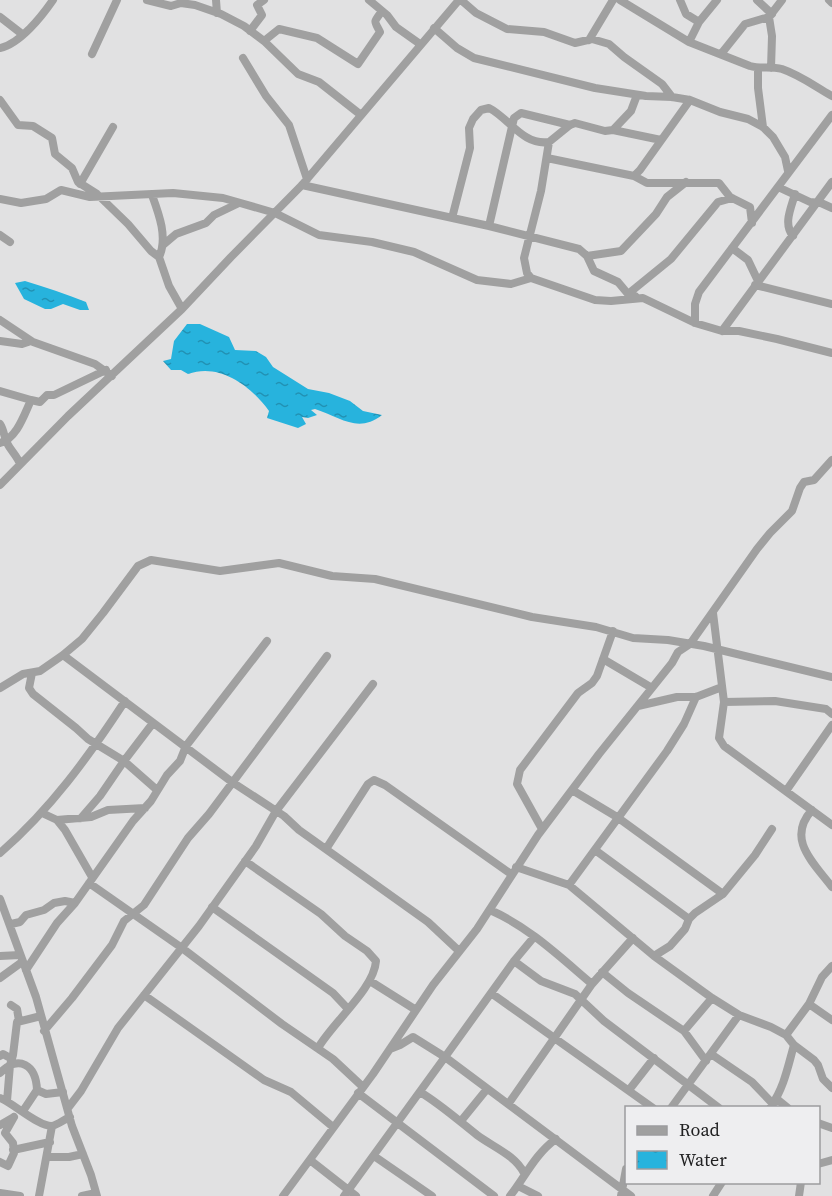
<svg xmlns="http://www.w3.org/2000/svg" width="832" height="1196" viewBox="0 0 832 1196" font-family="'Source Serif 4',serif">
  <defs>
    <pattern id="water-ripples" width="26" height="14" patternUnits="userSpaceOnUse" patternTransform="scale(1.5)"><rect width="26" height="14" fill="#27b3dd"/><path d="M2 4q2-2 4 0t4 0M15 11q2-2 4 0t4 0" fill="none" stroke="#2191b3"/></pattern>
  </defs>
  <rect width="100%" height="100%" fill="#e1e1e2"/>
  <!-- water -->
  <path fill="url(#water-ripples)" d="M25,281C45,287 66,294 86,302L89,310H80L63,304L51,309H45L24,299L15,283Z
    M187,324H200L229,337L235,350L256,351L266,357L273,367L308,389L329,393L350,401L363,411L382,415C358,434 340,417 315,409L311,410L317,415L308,418L302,417L306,424L298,428L267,418L269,411C252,387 220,362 188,374L181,370H171L163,361L171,359L174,341Z"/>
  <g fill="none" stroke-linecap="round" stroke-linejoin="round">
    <!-- minor -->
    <path stroke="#a0a0a0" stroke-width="8" d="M147,0L171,6L181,3L195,5L221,14L244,26L264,41L298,74L319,82L361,115
      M216,0L217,13
      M369,0L387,15L396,27L420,44
      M461,0L476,13L507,29L544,32L575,43L592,39L609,44L624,57L662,84L672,97
      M620,0L689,42L750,66C761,69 771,66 782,69C800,75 816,87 832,96
      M680,0L686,14L699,22
      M757,0L772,14
      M829,0L832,3
      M0,17L22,34
      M769,17L772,36L771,68
      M434,28L457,48L474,58L595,88L646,96L672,97L690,100L720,112L748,119L763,127L773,137L785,157L788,171
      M250,31L262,15L257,5L264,0
      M589,40L613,0
      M264,41L279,29L317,38L358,64L380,32C374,20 373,23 382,11
      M689,42L699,22L717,0
      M0,48C20,44 42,16 53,0
      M92,54L117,0
      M721,54L745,24L769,17L782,0
      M243,58L266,96L289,125L307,179
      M758,69V88L763,127
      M637,95L631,111L613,130L605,131L575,123L570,125L549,142L541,191L524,258L527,273L531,278L595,300L611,301L643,298L695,323L722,331H739L777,339L832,353
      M0,100L18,125L33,126L52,138L55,154L72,168L78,182L97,194L128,224L151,251L159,257L169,286L182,309
      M570,125L521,113L514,118L489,226L579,249L587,256L594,271L618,282L628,294L635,296
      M613,130L661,140
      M547,158L634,176L640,170L690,100
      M634,176L647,183H719L730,197L750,207L752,223
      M80,184L113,127
      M302,185L489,226
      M778,187L810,202L821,203L832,208
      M152,195C159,214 168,238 159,257
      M0,199L21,203L46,199L61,190L90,197L173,193L223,198L275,213L319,235L372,242L414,252L477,280L511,284L531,278
      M452,218L470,148L469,128L473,119L481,110L489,108C509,118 523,146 549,142
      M0,235L10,242
      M793,236C783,224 791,208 795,194
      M163,245L176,234L206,223L214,215L239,203
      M732,248L748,260L758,281
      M587,256L621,251L656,214L667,197L686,182
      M755,285L832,304
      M628,294L671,259L718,202L732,198
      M0,320L33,342L95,364L112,376
      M695,323V304L699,292L832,115
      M722,331L832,182
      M0,341L22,344L31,341
      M0,391L31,400C24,415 17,438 0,443
      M31,400L40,402L47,395H54L106,370
      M0,424C4,430 4,437 7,443C11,451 17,456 20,464
      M0,485L68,416L182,309L231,257L302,185L459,0
      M713,613L724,702L719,738L724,746L832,825
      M63,655L232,782L284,816L299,830L428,922L459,951
      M603,659L652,688
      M32,673L29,688L33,694L76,728L88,739L124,761L157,790
      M0,688L23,674L40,671L63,655L82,639L103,613L138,566L151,560L220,571L279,563L332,576L375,579L532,617L596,627L633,638L668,640L704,646L832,677
      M724,702L775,701L826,709L832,714
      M638,706L677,697H696L722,687
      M572,790L617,817L723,894
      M786,791L832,725
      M812,810C786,839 813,862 832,887
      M42,813L57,820L65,830L92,877
      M81,818L100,796L124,761L153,723
      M57,820L91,817L108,810L145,808
      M542,829L517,784L520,770L578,693L592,683L597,676L613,631
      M326,849L368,784L374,780L385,785L511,874
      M595,850L689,919
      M0,853C50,810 89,756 125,701
      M245,861L321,914L345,936L367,951L376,961C374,989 333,1022 318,1048
      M516,867L569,885L654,956L712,998L739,1015L771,1027L786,1035L794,1045L814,1060L818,1065L823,1079L832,1088
      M89,883L182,948L282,1024L333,1059L363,1087
      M569,885L667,751L684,724L696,697
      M0,899L36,997L72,1126L91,1175L97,1196
      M212,907L333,993L348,1009
      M490,910C529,927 560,957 592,984
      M11,924L20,922L26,915L44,910L54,903L65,901L75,903L133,821L151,801L167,775L180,761L186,746L267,641
      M534,937L514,961L445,1057L631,1196
      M0,956L20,955
      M654,956L670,946L685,929L689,919L695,913L723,894L755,855L772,829
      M514,961L541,981L575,994L604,1021L719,1108
      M26,970L57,923L75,903
      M602,972L628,993L684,1031L706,1061
      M0,978L22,962
      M370,981L416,1010
      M491,993L653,1108
      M144,995L264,1080L291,1092L333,1127
      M809,1004L832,1020
      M11,1005L17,1009L19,1021
      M44,1031L72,998L112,945L124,921L144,905L188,838L209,814L327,656
      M684,1031L712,998
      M786,1035L809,1004L822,977L832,966
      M711,1054L752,1082L773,1104
      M0,1056L3,1054L12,1059
      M0,1073C19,1054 36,1065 37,1090L23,1111
      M37,1090L46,1094L63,1092
      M629,1090L654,1058
      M420,1092C440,1104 458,1120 477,1135C493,1147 515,1155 524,1173
      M358,1093L494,1196
      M0,1098C13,1103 39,1127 52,1126C57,1125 65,1119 70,1117
      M777,1099L788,1108
      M7,1101L10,1065L13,1055L17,1022L41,1016
      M509,1103L592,984L633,938
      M771,1106C784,1088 788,1066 794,1045
      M68,1108L81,1091L118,1028L199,926L256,846L276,811L373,684
      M671,1108L739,1015
      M461,1121L487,1089
      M818,1123L832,1128
      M0,1125L14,1117
      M13,1150L50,1142
      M374,1156L432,1196
      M47,1157H69L83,1154
      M310,1160L356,1196
      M0,1162L8,1166L14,1153L13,1143L5,1133L14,1117
      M818,1164L832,1160
      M518,1186L538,1196
      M0,1193L20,1196
      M39,1196L52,1126
      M82,1196L96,1193
      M283,1196L373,1074L433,985L477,929L538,835L599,754L672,663L678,652L690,644L757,549L770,533L792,511L800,488L804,482L814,480L832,460
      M344,1196L445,1057L413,1037L400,1045L390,1049
      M510,1196C525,1177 535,1154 556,1139
      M621,1196L626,1169
      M713,1196L722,1182
      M799,1196L801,1182"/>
  </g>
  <!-- legend -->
  <rect x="625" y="1106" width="195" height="78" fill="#eeeef0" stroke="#9c9c9e" stroke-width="1.5"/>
  <rect x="637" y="1126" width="30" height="9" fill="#a0a0a0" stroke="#9c9c9e" stroke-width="1.5"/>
  <text x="679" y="1136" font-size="18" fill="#212122">Road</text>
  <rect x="637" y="1151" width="30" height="18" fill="url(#water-ripples)" stroke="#9c9c9e" stroke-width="1.5"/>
  <text x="679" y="1166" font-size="18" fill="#212122">Water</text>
</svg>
